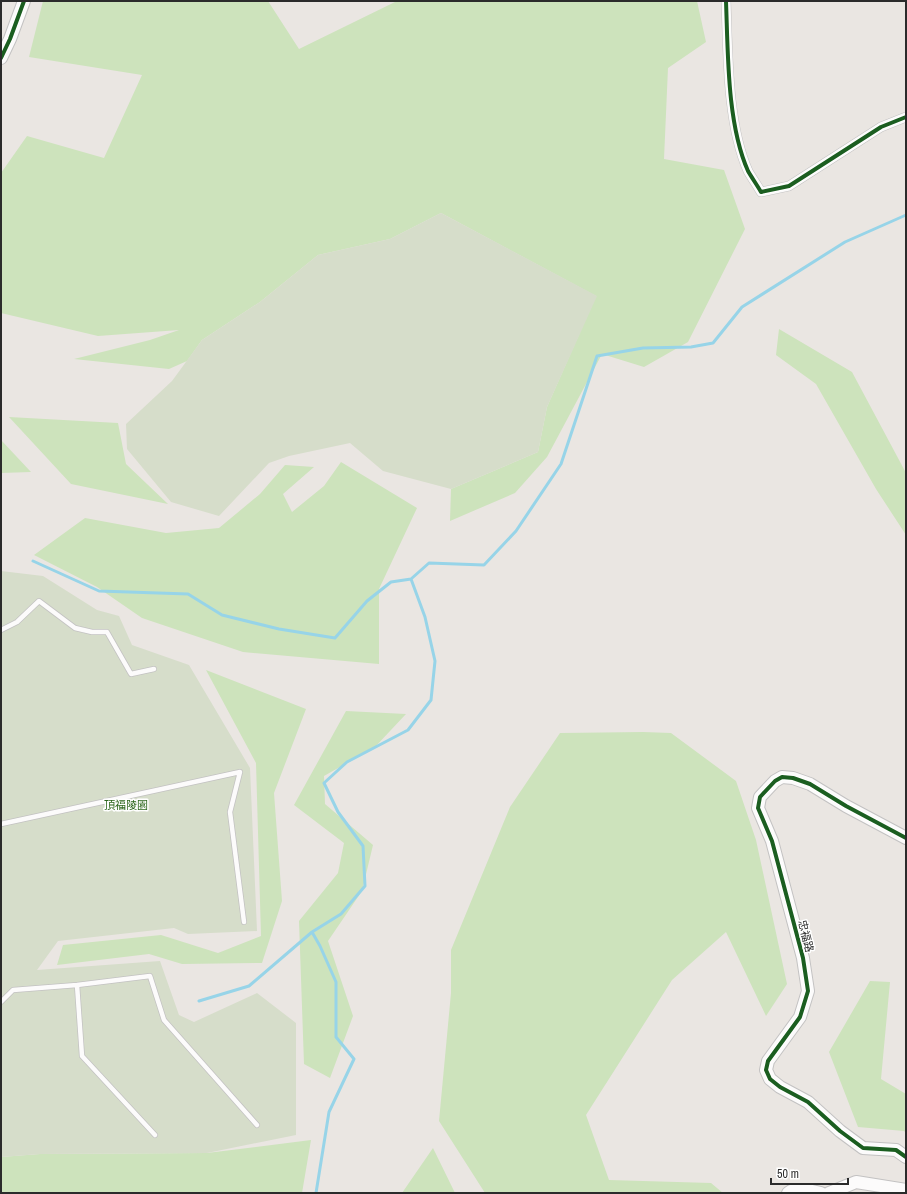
<svg xmlns="http://www.w3.org/2000/svg" width="907" height="1194" viewBox="0 0 907 1194" font-family="'Archivo Narrow','Noto Sans TC',sans-serif">
  <rect width="100%" height="100%" fill="#eae6e2"/>
  <!-- green -->
  <path fill="#cde3bc" d="M43,1H268L299,49L397,1H697L706,42L668,68L664,159L724,170L745,229L688,342L644,367L602,354L547,457L515,493L450,521L451,489L538,452L547,407L596,296L441,213L390,239L318,255L260,302L202,340L187,361L169,369L74,359L150,340L179,330L98,336L1,313V173L27,136L104,158L142,75L29,57Z
    M779,329L852,372L906,473V535L876,489L816,384L776,355Z
    M9,417L118,423L126,464L168,504L71,484Z
    M1,440L31,472L1,473Z
    M341,462L417,508L379,589V664L243,652L142,618L97,587L34,555L85,518L166,533L219,528L260,494L285,465L314,467L283,494L292,512L324,486Z
    M206,670L306,709L274,793L282,901L262,963L182,964L149,954L57,965L63,945L161,935L218,953L261,936L256,763Z
    M346,711L406,714L375,747L324,776L325,804L373,845L362,891L328,941L353,1016L330,1078L304,1064L299,921L338,873L344,843L294,805Z
    M643,732L671,733L736,781L756,840L787,984L766,1016L726,932L672,980L586,1115L609,1180L711,1183L723,1193H485L439,1121L451,993V950L510,807L560,733Z
    M870,981L890,982L881,1079L906,1094V1133L904,1131L858,1127L829,1052Z
    M311,1140L302,1193H1V1157L40,1154L207,1153Z
    M433,1148L455,1193H402Z"/>
  <!-- cemetery -->
  <path fill="#d6ddca" d="M441,213L597,296L547,407L538,452L451,489L383,471L350,443L289,456L269,463L219,516L171,502L127,449L126,424L172,381L202,340L260,302L318,255L390,239Z
    M1,571L43,576L97,610L119,616L132,645L189,665L250,768L257,931L188,934L174,928L58,941L37,970L160,961L179,1015L194,1022L257,993L296,1023V1135L207,1153L40,1154L1,1157Z"/>
  <g fill="none" stroke-linecap="round" stroke-linejoin="round">
    <!-- stream -->
    <path stroke="#97d4e8" stroke-width="3" d="M33,561L99,591L188,594L222,615L279,629L335,638L367,601L391,582L411,579
      M199,1001L249,986L312,932
      M316,1193L329,1112L354,1059L336,1037V982L320,946L312,932L341,914L365,886L363,846L338,812L324,783L347,762L408,730L431,700L435,661L425,617L411,579L429,563L484,565L516,531L561,464L597,356L643,348L691,347L713,343L742,307L845,242L906,215"/>
    <!-- service casing -->
    <g stroke="#c3c2c2" stroke-width="6">
      <path id="service" d="M1,630L17,622L39,601L75,628L92,632H107L131,674L154,669
        M1,824L240,772L230,812L244,922
        M77,985L150,976L164,1020L257,1125
        M1,1002L13,990L77,985L82,1056L155,1135"/>
    </g>
    <!-- minor casing -->
    <g stroke="#c3c2c2" stroke-width="10">
      <path id="minor" d="M726,1C728,53 727,124 748,171C752,178 757,185 761,192L789,186L881,127L906,117"/>
    </g>
    <!-- tertiary casing -->
    <g stroke="#c3c2c2" stroke-width="14">
      <path id="tertiary" d="M1,58L10,39L24,1
        M906,838L846,806L810,784L793,778L782,777L775,781L760,797L758,808L772,841L803,958L808,991L800,1017L768,1061L766,1070L770,1079L780,1087L808,1102L840,1131L863,1148L896,1150L906,1157
        M788,1193L791,1191L808,1190L821,1193
        M829,1193L856,1182L906,1190"/>
    </g>
    <!-- service -->
    <use href="#service" stroke="#fcfbfb" stroke-width="4.5"/>
    <!-- minor -->
    <use href="#minor" stroke="#fcfbfb" stroke-width="9"/>
    <!-- tertiary -->
    <use href="#tertiary" stroke="#fcfbfb" stroke-width="12"/>
    <!-- cycleway casing -->
    <g stroke="#fff" stroke-width="6">
      <path id="cycleway" d="M726,1C728,53 727,124 748,171C752,178 757,185 761,192L789,186L881,127L906,117
        M1,58L10,39L24,1
        M906,838L846,806L810,784L793,778L782,777L775,781L760,797L758,808L772,841L803,958L808,991L800,1017L768,1061L766,1070L770,1079L780,1087L808,1102L840,1131L863,1148L896,1150L906,1157"/>
    </g>
    <!-- cycleway -->
    <use href="#cycleway" stroke="#1b5e20" stroke-width="4"/>
  </g>
  <g text-anchor="middle" stroke-width="3" stroke-linejoin="round" paint-order="stroke">
    <!-- park labels -->
    <g font-size="11" fill="#2d671d" stroke="#fff">
      <text x="126" y="809">頂福陵園</text>
    </g>
    <!-- street labels -->
    <g font-size="11" fill="#2b2b2b" stroke="#fff">
      <text transform="translate(806 936) rotate(76)" y="4">忠福路</text>
    </g>
  </g>
  <!-- border -->
  <rect width="907" height="1194" fill="none" stroke="#2b2b2b" stroke-width="4"/>
  <!-- scale -->
  <path d="M771 1178v6h77v-6" fill="none" stroke="#2b2b2b" stroke-width="2"/>
  <text x="777" y="1178" font-size="12" fill="#2b2b2b" stroke="#ffffff" stroke-width="3" paint-order="stroke">50 m</text>
</svg>
